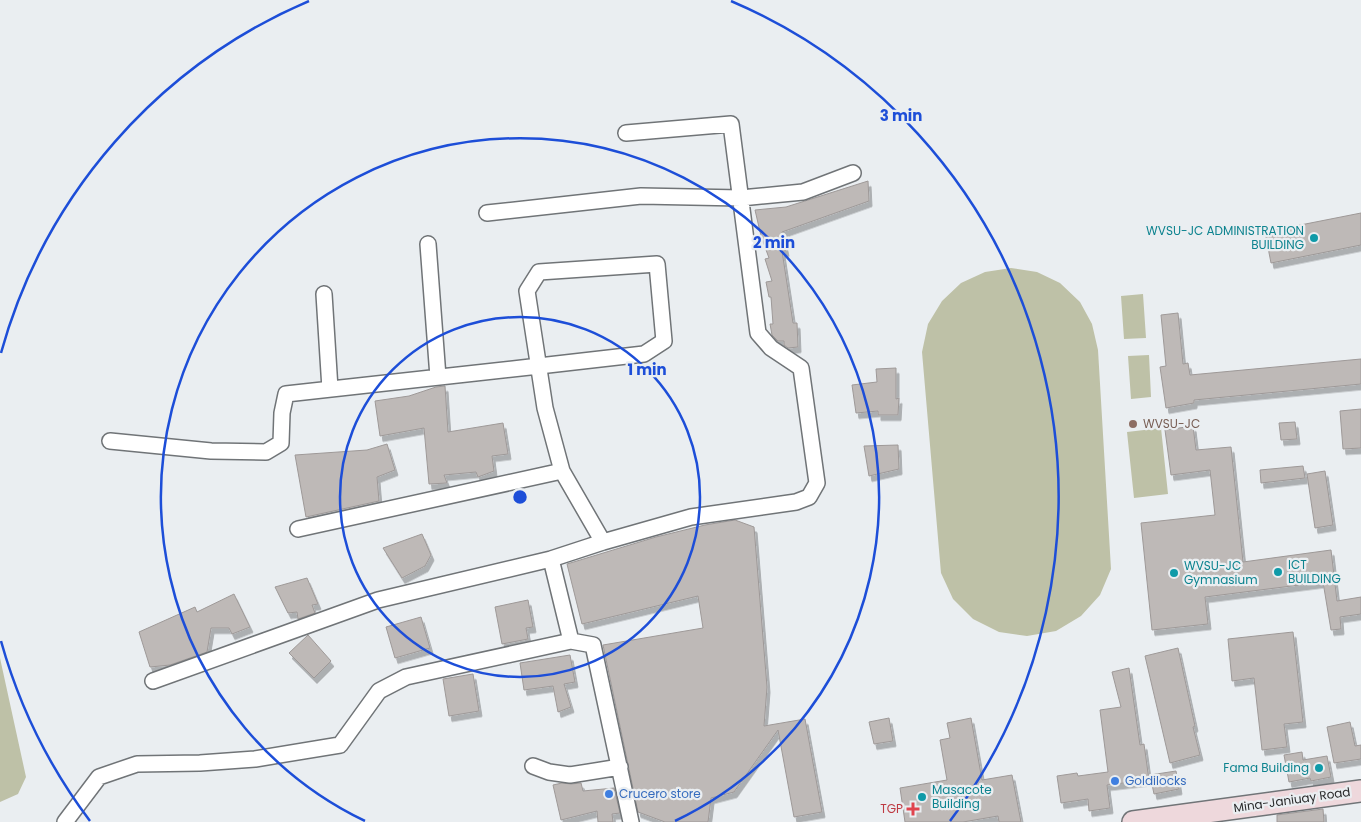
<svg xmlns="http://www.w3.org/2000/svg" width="1361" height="822" viewBox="0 0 1361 822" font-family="Poppins,sans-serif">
  <defs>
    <filter id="shadow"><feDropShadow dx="3" dy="5.5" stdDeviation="0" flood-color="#0004"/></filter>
  </defs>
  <rect width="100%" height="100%" fill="#eaeef1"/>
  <!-- green -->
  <path fill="#bec1a7" d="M1011,268L1037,272L1060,283L1080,302L1092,324L1098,350L1111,569L1100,595L1081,616L1056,631L1027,636L999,632L973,619L953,599L941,573L922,352L928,324L942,301L961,283L985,272Z
    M1143,294L1146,338L1124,339L1121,296Z
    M1149,355L1151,397L1131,399L1128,356Z
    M1161,428L1168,494L1134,498L1127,432Z
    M0,658L26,777L18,794L0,802Z"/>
  <!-- building -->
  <path fill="#beb9b7" stroke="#9e9998" filter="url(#shadow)" d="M868,181L869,201L782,232L786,251H782L788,290L793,323H797L798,347L788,348L784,345V341H778L772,335L770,324H773L771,297H769L766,282L772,281L765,259L769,258L761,236L755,210L786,207Z
    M1361,213V245L1271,263L1265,232Z
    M1178,313L1183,364L1188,363L1190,375L1361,359V384L1194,400V403L1166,408L1160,367L1166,366L1161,315Z
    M896,368V399L899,398L898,415H878V411L856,413L852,385L877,382L876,369Z
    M445,386L448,432L503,423L508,454L492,456L494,471L478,477L476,472L444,475L447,483L429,484L424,428L380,436L375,401L409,396L436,387Z
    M1361,409V448L1343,449L1340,411Z
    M1295,422L1297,439L1281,440L1279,423Z
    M1193,426L1196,450L1231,447L1243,562L1331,550L1337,601L1361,597V614L1340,617L1341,629L1331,630L1323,582L1205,597L1208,624L1152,630L1141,523L1215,515L1210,470L1171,475L1165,430Z
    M387,444L395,470L377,477L379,501L306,517L295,455L367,450Z
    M898,445L899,469L869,476L864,446Z
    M1303,466L1305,478L1261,483L1260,470Z
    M1325,471L1333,525L1315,528L1307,474Z
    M735,520L754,527L767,687L764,726L805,719L822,812L794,817L778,730L734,792L711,798L708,822H665L638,812L603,645L703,628L698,596L582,624L567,564L656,537L705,525Z
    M422,534L431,555L425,566L402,578L383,548Z
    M307,578L318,604L312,605L315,613L298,619L297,612L288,613L275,587Z
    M234,594L250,627L232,634L229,628H211L207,652L170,665L150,667L139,632L195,607L197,612Z
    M528,600L533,627L526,628L528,639L502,644L495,607Z
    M421,617L430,648L395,658L386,627Z
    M1293,632L1303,722L1284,724L1287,747L1262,750L1254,678L1232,681L1228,639Z
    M308,635L331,661L314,678L289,653Z
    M1178,648L1195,726L1193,727L1200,755L1170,763L1145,656Z
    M570,655L575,682L564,684L571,707L558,712L553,686L524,690L520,663Z
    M1129,668L1140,745L1144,744L1149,780L1107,785L1110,808L1089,811L1088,799L1061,803L1057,776L1077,773L1078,776L1108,772L1100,710L1121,707L1112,672Z
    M473,674L479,711L449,716L443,679Z
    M889,718L893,741L874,744L869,722Z
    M971,718L982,780L1012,775L1021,822H999L998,816L963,822H905L900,788L947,780L940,740L950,738L947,723Z
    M1350,722L1355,746L1361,745V759L1334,763L1327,727Z
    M1302,752L1303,760L1327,756L1331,777L1311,781L1310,778L1289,782L1284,755Z
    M1176,771L1179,789L1154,794L1150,775Z
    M562,783L571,784L581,783L583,791L614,788L620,813L612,814L613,822H598L597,811L561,820L553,785Z
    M1323,809L1324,822H1277V815Z"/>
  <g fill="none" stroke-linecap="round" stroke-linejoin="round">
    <!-- minor casing -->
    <g stroke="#707477" stroke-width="18">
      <path id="minor" d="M487,213L641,196L741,198L803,192L853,173
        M428,244L438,377
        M324,294L330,389
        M110,441L211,451L266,452L281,443L282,413L286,394L539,366L644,354L664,341L657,264L539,272L527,291L545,408L562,471L603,542
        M298,529L562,471
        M551,559L571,641
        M153,681L378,600L551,559L603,542L691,517L796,502L809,497L817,483L801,368L771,348L758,333L731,124L626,133
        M533,766L549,772L570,775L620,767
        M65,822L99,777L137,764L200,763L255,759L340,745L379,691L406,677L571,641L593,645L631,822"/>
    </g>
    <!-- secondary casing -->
    <g stroke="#707477" stroke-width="24">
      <path id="secondary" d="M1133,822L1361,791"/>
    </g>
    <!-- minor -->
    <use href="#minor" stroke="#fff" stroke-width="15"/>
    <!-- secondary -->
    <use href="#secondary" stroke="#eed8dc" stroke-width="21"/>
  </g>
  <!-- distance rings -->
  <g fill="none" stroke="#1d4ed8" stroke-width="2.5">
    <circle cx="520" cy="497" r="180"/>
    <path d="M365 821A359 359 0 1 1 675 821"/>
    <path d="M90 821A539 539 0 0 1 1 641M1 353A539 539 0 0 1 309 1M731 1A539 539 0 0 1 950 821"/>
  </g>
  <!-- markers -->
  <g fill="#0f9aa8" stroke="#eaeef1" stroke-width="2">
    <circle cx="1314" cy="238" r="5"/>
    <circle cx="1278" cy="572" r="5"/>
    <circle cx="1174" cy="573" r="5"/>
    <circle cx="1319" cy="768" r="5"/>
    <circle cx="922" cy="797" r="5"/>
  </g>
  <circle fill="#8d6e63" stroke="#eaeef1" stroke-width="2" cx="1133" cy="424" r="5"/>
  <g fill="#3f7fe0" stroke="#eaeef1" stroke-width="2">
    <circle cx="1115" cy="781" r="5"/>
    <circle cx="609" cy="794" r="5"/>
  </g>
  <path fill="#e0444e" stroke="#eaeef1" stroke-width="2" d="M910.5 801.5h5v5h5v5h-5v5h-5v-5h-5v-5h5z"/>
  <g text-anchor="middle" stroke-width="4.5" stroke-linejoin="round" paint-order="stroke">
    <!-- culture labels -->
    <g font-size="12" fill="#0d838f" stroke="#eaeef1" text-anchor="start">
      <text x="1304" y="235" text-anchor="end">WVSU-JC ADMINISTRATION<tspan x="1304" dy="14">BUILDING</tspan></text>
      <text x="1288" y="569">ICT<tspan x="1288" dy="14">BUILDING</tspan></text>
      <text x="1184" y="570">WVSU-JC<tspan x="1184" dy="14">Gymnasium</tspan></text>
      <text x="1309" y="772" text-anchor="end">Fama Building</text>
      <text x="932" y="794">Masacote<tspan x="932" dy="14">Building</tspan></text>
    </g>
    <!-- education labels -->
    <g font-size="12" fill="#785e54" stroke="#eaeef1" text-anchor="start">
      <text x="1143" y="428">WVSU-JC</text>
    </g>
    <!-- shop labels -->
    <g font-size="12" fill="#366cbe" stroke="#eaeef1" text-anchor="start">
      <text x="1125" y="785">Goldilocks</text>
      <text x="619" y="798">Crucero store</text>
    </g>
    <!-- street labels -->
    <g font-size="12" fill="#2a2b2c" stroke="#eaeef1">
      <text transform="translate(1292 800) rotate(-8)" y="4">Mina-Janiuay Road</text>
    </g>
    <!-- health labels -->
    <g font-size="12" fill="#be3a42" stroke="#eaeef1" text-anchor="end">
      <text x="903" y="813">TGP</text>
    </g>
  </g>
  <circle cx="520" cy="497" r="8" fill="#1d4ed8" stroke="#eaeef1" stroke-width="2.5"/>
  <g font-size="15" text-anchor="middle" font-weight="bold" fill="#1d4ed8" stroke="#eaeef1" stroke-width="4.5" stroke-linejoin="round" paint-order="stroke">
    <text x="901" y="121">3 min</text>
    <text x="774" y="248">2 min</text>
    <text x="647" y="375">1 min</text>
  </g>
</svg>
